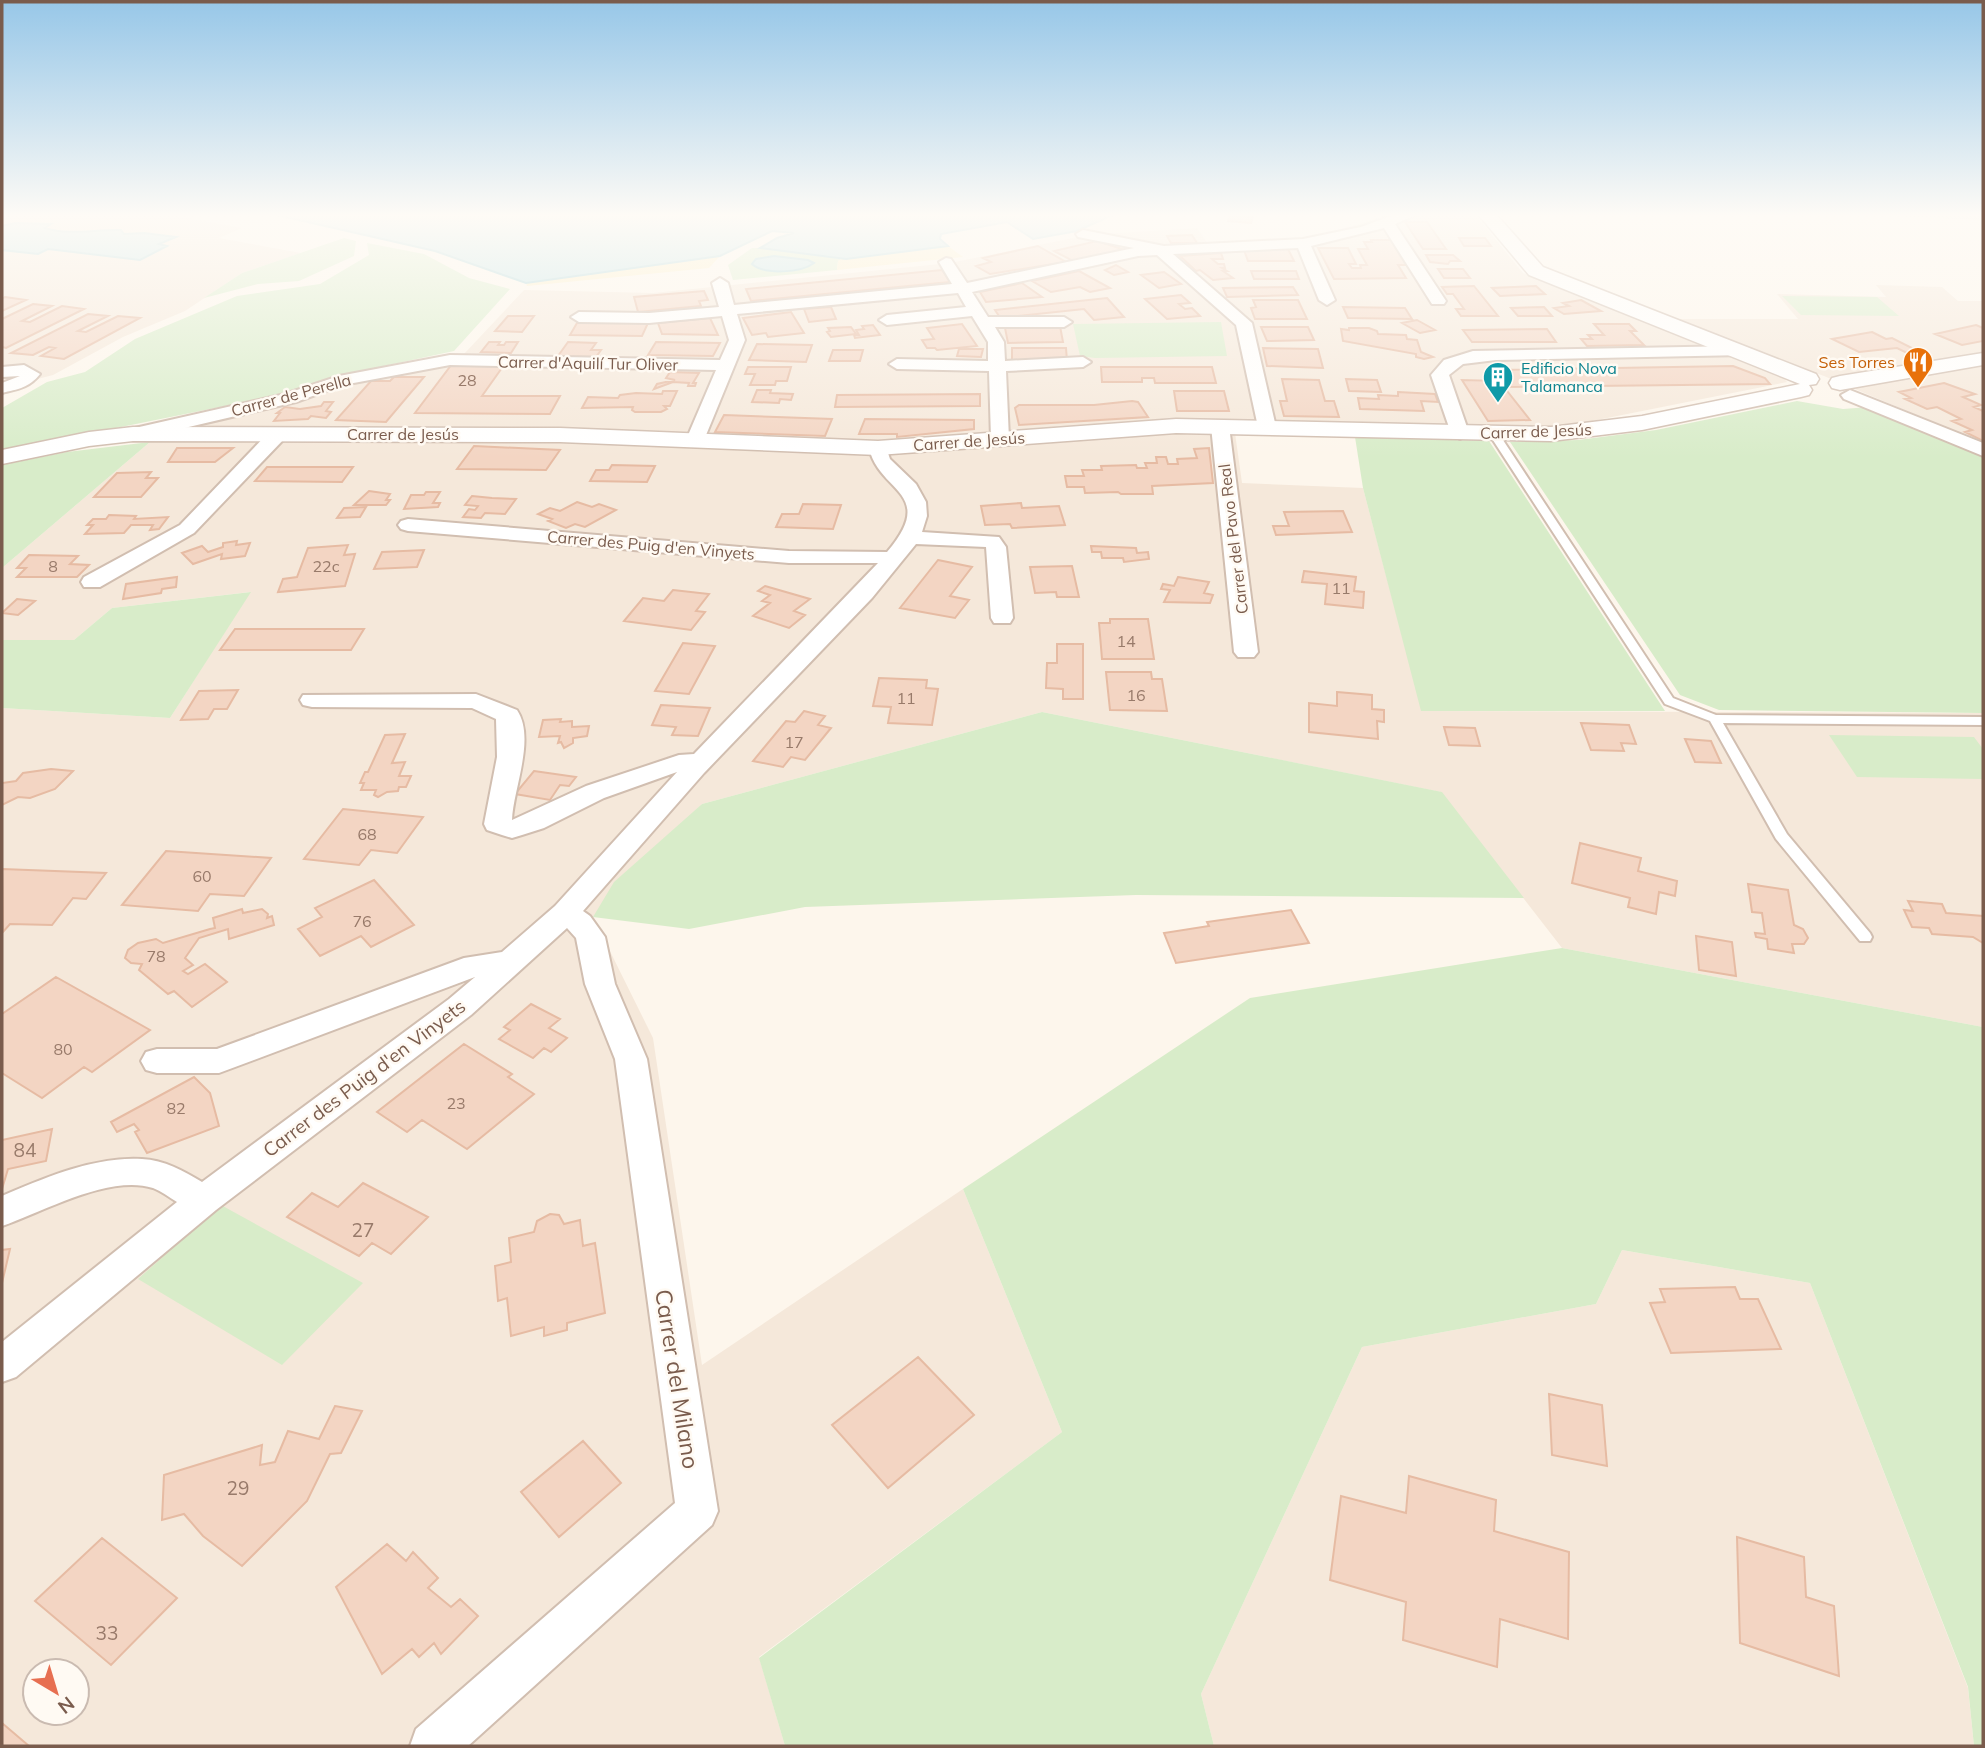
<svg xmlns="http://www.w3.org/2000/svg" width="1985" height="1748" viewBox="0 0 1985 1748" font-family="Mulish,sans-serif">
  <rect width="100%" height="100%" fill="#fdf6ec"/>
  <!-- residential -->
  <path fill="#f5e8da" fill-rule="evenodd" d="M2,213H159L242,228L219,238L301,253L242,273L185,311L123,337L53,375L2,388Z
    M1394,213H1474L1523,273L1777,371L1787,382L1567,426L1356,424L1235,433L1242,483L1363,488L1422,711L1983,713V1027L1562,948L1441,792L1042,712L702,804L593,917L653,1038L702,1365L963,1189L1062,1432L759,1657L785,1746H2V708L170,718L250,592L112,608L74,640H2V568L150,442L177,426L464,354L524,290L653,293L950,263L1088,235L1197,228L1208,244L1309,239ZM35,1671H77V1713H35Z
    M1876,285L1942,287L1958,301H1983V443L1824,376L1664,319H1798L1777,294L1886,297Z
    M1622,1250L1810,1283L1968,1688L1974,1746H1214L1201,1694L1362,1347L1596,1304Z"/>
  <!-- green -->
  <path fill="#d8ecc9" d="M1841,213H1983V220L1856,214Z
    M344,238L356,241L354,256L299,281L258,284L204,298L242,273Z
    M367,243L424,254L469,278L510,289L454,351L328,378L285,394L2,451V408L47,382L85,372L135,339L237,296L320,284L369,255Z
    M752,248H760L841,259L838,261L837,270L733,280L728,265Z
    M1782,296L1877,297L1899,316L1801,315Z
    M1221,322L1227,356L1095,358L1080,356L1073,324Z
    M1797,401L1843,409L1869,407L1983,456V713L1719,710L1680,695L1510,442L1578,440L1656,430Z
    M1355,437L1489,441L1665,711H1421L1363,488Z
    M150,442L2,568V465L67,452Z
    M251,592L170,718L2,708V640H74L112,608Z
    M1042,712L1442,792L1524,898L1136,895L805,907L689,929L593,917L614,882L702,804Z
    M1829,735L1974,737L1983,749V779L1857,777Z
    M1562,948L1983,1027V1746H1974L1968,1687L1810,1283L1622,1250L1596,1304L1362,1347L1201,1694L1214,1746H785L759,1658L1062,1432L963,1189L1250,998Z
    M221,1205L363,1283L282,1365L138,1279Z"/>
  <!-- sand -->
  <path fill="#fcefc7" d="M948,246L963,257L837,270L838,261L841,259Z
    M720,256L709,268L527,286L526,283Z"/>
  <!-- water -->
  <path fill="#bfe3e8" stroke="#a5d3da" stroke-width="2" d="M268,213H1117L1077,231L1033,239L1007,222L941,234L940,239L948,246L846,259L760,248L777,238L794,233L772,231L720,256L526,283L435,251Z
    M15,223L51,224L45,228C69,236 96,229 121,230L124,234L144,233L176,237L159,244L167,246L140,260L48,249L38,254L2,250V226Z
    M774,256L808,260L814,263C801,273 764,275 752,264L756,259Z"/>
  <!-- building -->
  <path fill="#f3d5c3" stroke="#e6bba3" stroke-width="2" d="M1230,216L1253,217L1251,223L1228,221Z
    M1405,222H1427L1446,249H1423Z
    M1192,235L1197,243H1171L1167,236Z
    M1459,238H1485L1491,246H1464Z
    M1371,240H1391L1407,265H1398L1406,278L1334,279L1318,248H1348L1356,264H1349L1352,268H1361L1360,265H1367L1358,249H1368L1364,242H1372Z
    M1097,241L1125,250L1073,261L1054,251Z
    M1038,246L1066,262L990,274L976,266L991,262L983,258Z
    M1288,249L1294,261H1248L1244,250Z
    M1221,253L1223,259H1212L1218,264H1224L1225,268H1222L1227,271H1223L1233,278L1213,280L1200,270L1196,271L1180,256Z
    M1426,255H1453L1460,261H1450L1448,264L1430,262Z
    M1116,265L1128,272L1114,275L1105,270Z
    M1438,269H1463L1470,278H1444Z
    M942,270L950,282L751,301L746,289Z
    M1079,271L1110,288L1090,292L1080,287L1051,292L1032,281Z
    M1251,271H1296L1299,279H1254Z
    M1164,272L1181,284L1159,288L1141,275Z
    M1022,283L1042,297L986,302L980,292Z
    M1474,286L1498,316H1461L1456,309H1464L1453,294H1447L1442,287Z
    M1536,286L1545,294L1500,296L1492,288Z
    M1293,287L1298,295L1227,297L1223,288Z
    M704,291L708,300L699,301L701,306L638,312L634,297Z
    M1181,295L1190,303L1179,304L1185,309L1192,308L1200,316L1167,319L1145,299Z
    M5,297L26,300L2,311V299Z
    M1107,298L1124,317L1094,320L1084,309L1018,316H999L995,310Z
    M1253,300H1298L1307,319H1255L1251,308L1256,307Z
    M1581,300L1601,311L1564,314L1554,308L1569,306L1563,303Z
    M33,304L52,306L22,321L30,322L62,306L84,309L6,348L2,347V319Z
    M831,307L836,319L809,322L804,309Z
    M1343,307L1405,308L1412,319L1348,318Z
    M1544,307L1552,316H1518L1511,308Z
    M791,312L804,333L768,337L766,333L752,335L743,318Z
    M88,314L108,316L78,331L86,332L118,316L140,318L64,359L41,356L55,348L49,347L33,355L11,353Z
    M508,316H534L522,332L495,331Z
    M710,318L718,335L662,334L658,323Z
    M1417,320L1435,330L1420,333L1402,323Z
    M577,323H648L642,336L570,335Z
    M962,324L977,346L937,350L935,348H927L922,340L934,339L927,328Z
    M1594,324H1629L1636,331H1630L1644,345L1587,346L1581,339H1592L1588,335H1604Z
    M873,325L880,335L855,338L854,335H859L856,330L864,329L862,326Z
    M1976,325L1983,328V341L1962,345L1935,334Z
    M1060,326L1063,342L1008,343L1005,328Z
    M851,327L856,334L831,337L827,332L830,331L828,328Z
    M1261,327H1308L1314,340L1267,341Z
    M1349,328H1369L1377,331L1378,334L1406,335L1407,339L1417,340L1421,352L1433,357L1424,359L1416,357V354L1343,341L1341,329L1349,330Z
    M1547,329L1556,342H1472L1463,330Z
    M1872,332L1886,339L1892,338L1922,353L1911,355L1897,348L1859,352L1832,339Z
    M489,342H500L498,345H504L506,342H518L511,353L481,352Z
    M568,342L596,343L591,350H601L596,357L558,356Z
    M656,342L720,343L713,356L648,355Z
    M757,344L812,345L806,362L749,360Z
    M1012,348H1066L1067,361H1012Z
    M1263,348L1318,349L1323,368L1267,366Z
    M959,349H983L981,357L957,356Z
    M833,350H863L860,361H829Z
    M452,364L504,365L482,396H560L550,414L415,413Z
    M1733,366L1765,378L1770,384L1504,387L1530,420L1488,421L1462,380L1499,381L1490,370Z
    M748,367H791L787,381H776L775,385H750L755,374H745Z
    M1101,367H1212L1216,383H1155L1154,378H1142V382H1102Z
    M670,372L699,373L693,383H696L695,386H688L689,383L673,382L654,389L657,384L675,380L666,378Z
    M394,377H424L386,422L336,420L371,381H390Z
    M1282,379L1319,380L1325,401H1334L1339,417L1284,416L1280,401H1287Z
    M1346,379L1377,380L1381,392L1349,391Z
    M1944,383L1975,394L1963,397L1981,405L1974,407L1983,411V441L1965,432L1972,430L1952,421L1961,419L1937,407L1927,409L1905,399L1911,398L1899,392Z
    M757,390H771L770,393L793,394L791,400L780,399L779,403L752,402Z
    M663,391H677L670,406H664L667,409L661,412H635L632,410L633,407L582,408L588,397L618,398L620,395L636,393L662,394Z
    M1174,391H1224L1229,411H1177Z
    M1398,392L1435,394L1438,402L1421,401L1424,411L1360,409L1358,398L1379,399L1378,395L1398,396Z
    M980,394V406L835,407L837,395Z
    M1132,401L1138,402L1148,417L1019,425L1015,408L1019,405H1094Z
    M324,402H333L326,411L331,412L326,418L311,416L308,419L274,421L280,413H277L285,407L300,409L321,406Z
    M724,415L832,419L825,436L715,432Z
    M865,419L974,420V429L897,437V434H859Z
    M474,446L560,450L546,470L457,469Z
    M177,448H233L215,462H168Z
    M1209,448L1213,483L1152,486L1153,494H1121L1118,492L1085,493L1084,487H1067L1065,476H1084L1082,470H1102L1101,466L1136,465L1137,468H1147L1145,463H1157L1156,457H1166L1168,464H1178L1177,459L1197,458L1194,449Z
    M612,465L655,466L647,482L590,481L596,470H609Z
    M267,467H353L342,482L255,481Z
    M151,472L146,478H158L141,497H94L117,473Z
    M369,491L390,494L386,500H390L386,505H354Z
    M426,492H440L433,503H440L438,507L404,509L411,495H424Z
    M472,496L492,498L516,499L505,514L485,513L481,518L463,517L469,509L475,510L478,506L465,505Z
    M577,502L592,507L599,504L616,510L585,527L575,524L566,528L548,521L552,519L538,514L550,508L560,511Z
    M1021,503L1022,508L1059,506L1065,525L1012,528L1010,524L985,525L981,506Z
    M803,504L841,505L833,529L776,527L782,514H799Z
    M366,507L360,517L337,518L344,508Z
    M1343,511L1352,532L1276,535L1273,526H1289L1284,512Z
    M109,515L136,516L134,519L168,517L159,529L150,530L153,525H131L124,533L85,534L93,525H87L93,519H106Z
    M237,541L236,545L250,543L245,556L221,559L222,554L193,564L182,553L202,546L208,552L223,547V543Z
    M348,545L344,555L355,554L345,586L278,592L283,579L297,577L308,548Z
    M1091,546L1136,548L1137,553L1148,552L1149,559L1124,562L1123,558H1102L1101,552H1092Z
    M424,550L417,567L374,569L382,552Z
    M29,555L78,556L70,564L89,565L77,577H17L26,568H17Z
    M938,560L972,567L950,596L969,600L955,618L900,608Z
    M1072,566L1079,597H1057L1056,592L1035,593L1030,567Z
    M1304,571L1356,577L1354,591L1364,592L1363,608L1325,604L1327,584L1302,582Z
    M177,577L176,587L162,589L161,593L123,599L126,584Z
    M1178,577L1209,582L1204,593L1213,595L1210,603L1164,602L1170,590L1161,589L1163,584L1174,586Z
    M765,586L810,599L794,611L805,615L789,628L753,616L770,603L762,601L770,595L758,591Z
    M673,590L709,594L696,611L705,612L691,630L624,621L643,598L664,601Z
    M17,599L35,601L18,615L2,613Z
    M1110,619H1148L1154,659H1102L1099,623H1110Z
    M235,629H364L351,650H220Z
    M683,643L715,646L689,694L655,691Z
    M1057,644H1083V699H1063V689L1046,688L1047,663H1057Z
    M1106,672H1151L1152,679H1162L1167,711L1110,710Z
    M879,678L927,680L926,688L938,689L932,725L888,723L891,707L873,706Z
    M238,690L227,709H214L208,719L181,720L199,691Z
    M1337,692L1372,695V709L1384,710V722L1377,721L1378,739L1309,732V703L1337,706Z
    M661,705L710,708L698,736L672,735L676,727L652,725Z
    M804,711L825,716L818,725L831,728L805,760L791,757L783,767L753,761L786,721L795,722Z
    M561,719L560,722L572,721V727L589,726L587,736L573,738V743L564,748L561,742L558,743L560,736L539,737L543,720Z
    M1581,723L1629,725L1636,744L1621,743L1624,751L1591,750Z
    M1444,727L1475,728L1480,746L1449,745Z
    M405,734L392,763L405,762L399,776H411L406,787H399L398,791L387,792L378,797L374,795L376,790H361L364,783H360L365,772H368L385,735Z
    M1685,739L1711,741L1721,763L1695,762Z
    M51,769L73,771L55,789L30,798L18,797L2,805V783L16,781L23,773Z
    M534,771L576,777L569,786L560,785L550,800L515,794Z
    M343,809L423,817L397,853L371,850L359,865L304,859Z
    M1580,843L1641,858L1638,871L1677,881L1675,896L1659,892L1656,914L1628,907L1630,898L1572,883Z
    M166,851L271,858L244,896L210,894L198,911L122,905Z
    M2,869L106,873L86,899L73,898L52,925L10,924L3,932Z
    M374,880L414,925L371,947L361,936L320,956L298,929L322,917L315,908Z
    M1748,884L1788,890L1794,925L1803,929L1808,938L1804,944H1792L1794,953L1768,949L1767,939L1756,937L1755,933L1765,934L1762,913L1752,912Z
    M1908,901L1942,904L1946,913L1983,916V943L1973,937L1932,934L1929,928L1912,927L1904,910L1913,911Z
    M242,909L243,913L262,909L268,914L267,918L272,916L274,925L229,939L228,929L199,938L185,958L193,965L183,971L188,974L205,964L227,982L192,1007L174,991L168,994L139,970L142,964L131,963L125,958L128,950L138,943L156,939L163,943L210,929L215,928L213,918Z
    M1291,910L1309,943L1176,963L1164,933L1209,926L1207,922Z
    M1696,936L1732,942L1736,976L1699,970Z
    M56,977L150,1030L92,1072L84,1067L42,1098L2,1073V1014Z
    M531,1004L560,1019L549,1028L567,1038L551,1052L544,1048L533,1058L499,1039L510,1030L504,1027Z
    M464,1044L512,1074L508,1077L534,1094L467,1149L422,1120L407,1132L377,1112Z
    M194,1077L210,1093L219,1126L147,1153L135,1132L139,1130L134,1124L117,1132L111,1122Z
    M52,1129L46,1161L8,1169L2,1189V1140Z
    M363,1183L428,1217L391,1254L372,1243L359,1256L287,1217L312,1193L338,1207Z
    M550,1214L559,1215L564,1224L580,1220L583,1246L595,1243L605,1313L567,1323V1330L544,1336V1327L511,1336L507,1298L498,1301L495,1266L511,1262L509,1238L534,1232L537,1221Z
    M10,1249L2,1283V1250Z
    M1735,1287L1740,1299H1758L1781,1349L1671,1353L1650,1303L1665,1302L1660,1289Z
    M918,1357L974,1415L888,1488L832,1425Z
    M1549,1394L1602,1405L1607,1466L1552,1455Z
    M335,1406L362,1411L341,1453L330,1454L307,1501L242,1566L203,1536L184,1514L162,1520L164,1475L262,1445L260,1465L275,1462L288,1431L319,1439Z
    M583,1441L621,1483L559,1537L521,1492Z
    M1409,1476L1496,1500L1494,1531L1569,1552L1568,1639L1500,1619L1497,1667L1403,1640L1406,1602L1330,1580L1341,1496L1406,1513Z
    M1737,1537L1804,1557L1806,1597L1834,1606L1839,1676L1740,1643Z
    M102,1538L177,1598L111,1665L35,1601Z
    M387,1544L406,1561L413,1552L438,1578L428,1588L451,1607L460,1599L478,1616L441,1654L434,1643L419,1657L412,1649L382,1674L336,1587Z
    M2,1723L29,1746H2Z"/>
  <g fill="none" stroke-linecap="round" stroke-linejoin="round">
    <!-- service casing -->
    <g stroke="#d1beb0" stroke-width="4">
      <path id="service" d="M1494,431L1499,434L1673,698L1716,715L1983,717V725L1723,723L1787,834L1870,933L1872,937L1870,941H1860L1776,839L1710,721L1665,704L1489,434Z"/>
    </g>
    <!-- minor casing -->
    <g stroke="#d1beb0" stroke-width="4">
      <path id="minor" d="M1399,213H1420L1395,224L1446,301L1444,304H1432L1384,228L1311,246L1335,300L1327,305L1319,300L1298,248L1173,254L1252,323L1276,427L1267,433L1258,427L1236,325L1157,255L1138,256L972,292L988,317H1064L1072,322L1064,327H995L1004,342L1005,361L1083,357L1091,362L1083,367L1006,371L1009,439L1000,445L991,439L989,371L897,369L889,364L897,359L988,361V342L972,316L887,325L879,320L887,315L966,307L958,293L737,314L745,340L704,440L695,446L686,440L716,370L450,365L343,385L296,402L133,440L124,434L126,430L285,394L339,376L450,355L720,360L729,340L722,316L649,323L579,322L571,317L579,312L649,313L719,307L712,283L720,278L728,283L734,305L952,284L939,262L946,258L951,259L967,283L972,282L1134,248L1078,237L1076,234L1083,230L1164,246L1303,239L1361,227Z
        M1738,346L1746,351L1744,355L1496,360L1463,364L1449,375L1469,433L1460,439L1451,433L1431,375L1444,360L1473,351Z
        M24,365L40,374C29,388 18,389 2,393V383L20,376L2,377V367Z
        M1850,390L1983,443V456L1844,399L1841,395Z
        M1220,421L1229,426L1258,652L1254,657H1238L1234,652L1211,426Z
        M278,428L285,430L287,434L285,438L194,533L100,587H84L81,582L84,577L180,525L271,430Z
        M878,442L885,444L890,459L916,484L926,502L927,516L922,532L999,537L1006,547L1013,618L1010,623H994L991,618L986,547L916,544L872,598L704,773L583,911L590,916L605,937L615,984L647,1059L718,1511L712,1525L468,1746H410L416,1729L675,1503L615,1059L585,984L576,938L567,928L471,1015L216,1210L16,1377L2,1382V1342L177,1202C169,1197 161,1191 153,1188C109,1174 43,1212 2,1226V1196C44,1178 95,1156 142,1159C164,1160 184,1171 202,1182L449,999L475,977L219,1073H157L146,1070L141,1061L146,1052L157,1049H217L464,958L502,952L555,906L677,772L604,798L544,828L522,835L512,838L502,835L487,830L484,824L497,757L496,719L472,708L312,707L303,705L300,700L303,695L476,694L517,710C536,738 513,790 512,820L586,786L679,755L694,754L878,563H789L408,531L401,529L398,525L401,521L408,519L789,551L887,552C938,492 879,493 869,448Z"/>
    </g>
    <!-- tertiary casing -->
    <g stroke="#d1beb0" stroke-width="3">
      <path id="tertiary" d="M1477,213H1495L1543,267L1816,374L1819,379L1816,384L1809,385L1812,390L1809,395L1801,397L1642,430L1551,441L1176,433L878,455L560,442L133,441L89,446L2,464V450L89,432L133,427L560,428L878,441L1176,419L1551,427L1642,416L1800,384L1529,275Z
        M1983,353V365L1840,390L1832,388L1829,383L1832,378L1840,376Z"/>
    </g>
    <!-- service -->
    <use href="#service" fill="#fff" fill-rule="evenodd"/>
    <!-- minor -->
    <use href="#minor" fill="#fff" fill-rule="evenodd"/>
    <!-- tertiary -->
    <use href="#tertiary" fill="#fff" fill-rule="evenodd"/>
  </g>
  <!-- sky -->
  <linearGradient id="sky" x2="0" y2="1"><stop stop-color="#97c7e8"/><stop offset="0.47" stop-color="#fefbf6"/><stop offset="1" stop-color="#fefbf6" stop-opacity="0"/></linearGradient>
  <rect width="1985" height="458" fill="url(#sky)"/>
  <!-- icons -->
  <defs>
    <g id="restaurant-pin" transform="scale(1.575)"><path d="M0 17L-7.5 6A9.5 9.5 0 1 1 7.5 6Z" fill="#e8710a" stroke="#fffaf3"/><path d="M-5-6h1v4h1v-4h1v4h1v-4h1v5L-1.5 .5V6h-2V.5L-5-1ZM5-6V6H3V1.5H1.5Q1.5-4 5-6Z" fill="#fff"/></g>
    <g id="building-pin" transform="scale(1.575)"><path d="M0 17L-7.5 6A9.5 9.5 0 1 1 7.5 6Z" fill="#0f9aa8" stroke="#fffaf3"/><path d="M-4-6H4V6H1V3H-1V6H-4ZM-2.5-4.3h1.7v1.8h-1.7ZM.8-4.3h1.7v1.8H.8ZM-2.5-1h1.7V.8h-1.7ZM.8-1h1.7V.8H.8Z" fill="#fff"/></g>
  </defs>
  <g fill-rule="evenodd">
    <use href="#restaurant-pin" x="1918" y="362"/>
    <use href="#building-pin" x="1498" y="377"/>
  </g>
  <g text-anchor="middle" stroke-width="5" stroke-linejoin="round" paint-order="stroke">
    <!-- far-food labels -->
    <g font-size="16" fill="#c56008" stroke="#fffaf3" text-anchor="end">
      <text x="1895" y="368">Ses Torres</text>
    </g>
    <!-- far-street labels -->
    <g font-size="16" fill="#7a5c4d" stroke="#fffaf3">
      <text transform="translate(588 363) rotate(1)" y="6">Carrer d'Aquilí Tur Oliver</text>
      <text transform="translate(291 395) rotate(-15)" y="6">Carrer de Perella</text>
      <text transform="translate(1536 431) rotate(-2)" y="6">Carrer de Jesús</text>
      <text x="403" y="440">Carrer de Jesús</text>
      <text transform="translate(969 441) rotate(-4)" y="6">Carrer de Jesús</text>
      <text transform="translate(1233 539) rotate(-97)" y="6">Carrer del Pavo Real</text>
      <text transform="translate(651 545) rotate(5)" y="6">Carrer des Puig d'en Vinyets</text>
    </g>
    <!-- far-culture labels -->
    <g font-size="16" fill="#0d838f" stroke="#fffaf3" text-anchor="start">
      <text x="1521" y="374">Edificio Nova<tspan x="1521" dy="18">Talamanca</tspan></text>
    </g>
    <!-- number labels -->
    <g font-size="16" fill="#987a6a">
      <text x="467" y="386">28</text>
      <text x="53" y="572">8</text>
      <text x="326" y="572">22c</text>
      <text x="1341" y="594">11</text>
      <text x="1126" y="647">14</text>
      <text x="1136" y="701">16</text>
      <text x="906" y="704">11</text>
      <text x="794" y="748">17</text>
      <text x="367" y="840">68</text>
      <text x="202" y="882">60</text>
      <text x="362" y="927">76</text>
      <text x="156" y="962">78</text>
      <text x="63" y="1055">80</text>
      <text x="456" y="1109">23</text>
      <text x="176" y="1114">82</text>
    </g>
    <!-- street labels -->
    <g font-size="19" fill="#7a5c4d" stroke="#fffaf3">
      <text transform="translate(364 1078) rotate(-37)" y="7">Carrer des Puig d'en Vinyets</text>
    </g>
    <!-- near-number labels -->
    <g font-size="19" fill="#987a6a">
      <text x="25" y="1157">84</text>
      <text x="363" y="1237">27</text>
      <text x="238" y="1495">29</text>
      <text x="107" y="1640">33</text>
    </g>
    <!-- near-street labels -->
    <g font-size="23" fill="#7a5c4d" stroke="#fffaf3">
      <text transform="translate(677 1379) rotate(81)" y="8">Carrer del Milano</text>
    </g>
  </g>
  <!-- border -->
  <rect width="1985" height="1748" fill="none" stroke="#7a5c4d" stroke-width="7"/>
  <!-- north arrow -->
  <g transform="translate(56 1692) rotate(142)"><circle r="33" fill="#fffaf3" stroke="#cabbb1" stroke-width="2"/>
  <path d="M0-5L12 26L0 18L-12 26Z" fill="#e76f51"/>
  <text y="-10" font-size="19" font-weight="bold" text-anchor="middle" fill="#7a5c4d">N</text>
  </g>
</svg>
